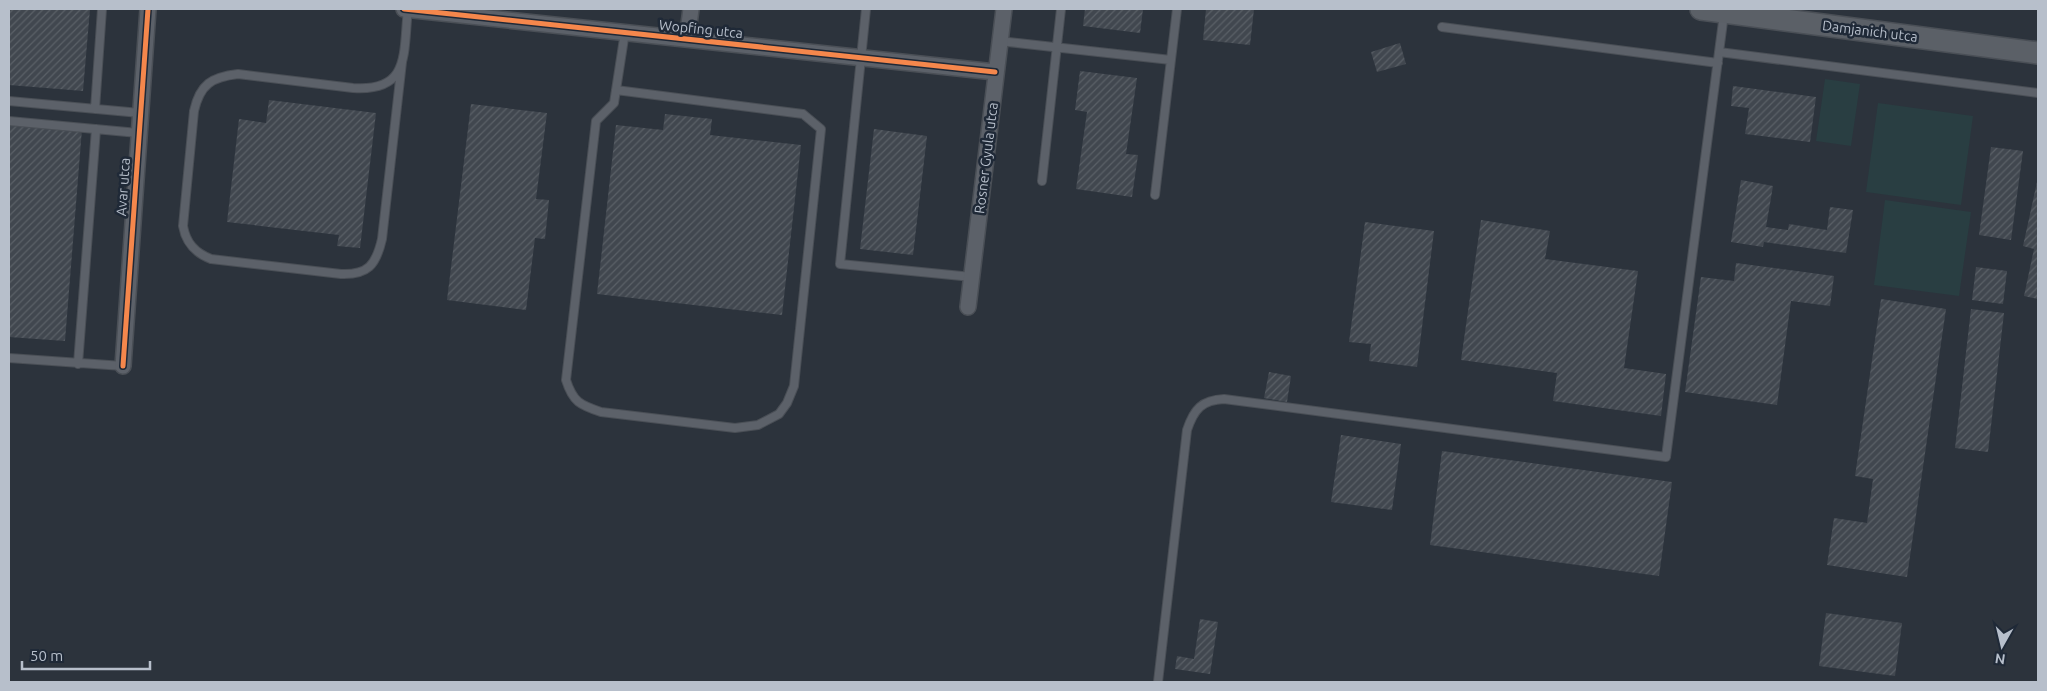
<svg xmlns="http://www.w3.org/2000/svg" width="2047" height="691" viewBox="0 0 2047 691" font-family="Ubuntu,sans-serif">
  <defs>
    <pattern id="building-hatch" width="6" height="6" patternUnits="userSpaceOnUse" patternTransform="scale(1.25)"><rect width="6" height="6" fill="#41474f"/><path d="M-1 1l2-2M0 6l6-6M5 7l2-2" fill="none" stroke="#5a6067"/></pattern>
  </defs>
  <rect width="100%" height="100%" fill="#2c333c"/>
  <!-- green -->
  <path fill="#293e42" d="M1825,79L1860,84L1851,146L1816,141Z
    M1878,103L1973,116L1961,205L1866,192Z
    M1885,200L1971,212L1959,296L1874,285Z"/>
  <!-- building -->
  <path fill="url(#building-hatch)" d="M9,9H90L83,91L9,85Z
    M1085,9H1143L1140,33L1083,26Z
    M1206,9H1254L1250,45L1203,40Z
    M1400,43L1406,64L1377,72L1371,52Z
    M1080,71L1137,78L1126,154L1138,155L1132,197L1076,189L1087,112L1075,110Z
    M1733,86L1816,97L1810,142L1745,134L1749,108L1731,106Z
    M269,100L376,113L360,248L337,246L339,235L227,222L239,119L266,123Z
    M471,104L547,113L536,199L549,200L545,239L535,238L526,310L447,300Z
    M665,114L712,119L710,135L801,145L782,315L597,294L616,125L663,130Z
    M9,124L82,129L65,341L9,337Z
    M874,129L927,136L913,255L860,249Z
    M1991,147L2023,151L2011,240L1979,235Z
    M1741,180L1773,186L1766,227L1788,230L1789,224L1827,230L1830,207L1853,210L1846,253L1764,242L1763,247L1731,242Z
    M2037,182H2038V299L2024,296L2034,249L2023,246Z
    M1481,220L1550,231L1545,259L1638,271L1624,368L1666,374L1661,416L1553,401L1557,373L1461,360Z
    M1365,222L1434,231L1417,367L1369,361L1371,344L1349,342Z
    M1736,263L1834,276L1830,306L1791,301L1777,405L1685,392L1701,277L1734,281Z
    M1976,267L2007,271L2003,304L1972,300Z
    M1881,299L1946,309L1907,577L1827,565L1834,518L1867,523L1873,479L1855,476Z
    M1971,309L2004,313L1988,452L1955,448Z
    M1269,372L1291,376L1287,402L1264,398Z
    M1341,435L1401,444L1392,510L1331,502Z
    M1442,451L1672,482L1659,576L1430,545Z
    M1826,613L1902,623L1895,676L1819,666Z
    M1200,619L1218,622L1210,674L1175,669L1177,656L1194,659Z"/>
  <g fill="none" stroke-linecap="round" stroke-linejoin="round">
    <!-- lane casing -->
    <g stroke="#4a4f56" stroke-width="10">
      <path id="lane" d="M866,9L840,264L972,277
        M1724,14L1719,52L2038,93
        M1442,27L1718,63
        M999,41L1171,60
        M402,62L382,239C376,265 368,275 341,274L211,259C195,253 186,243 183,226L194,111C200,84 212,77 238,74L353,88C411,92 403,53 408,9
        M616,90L803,114L821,129L794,386L787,403L779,414L758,425L735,428L601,412C580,405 573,402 566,380L596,121L614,103L625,32
        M9,101L140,113
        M95,109L102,9
        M9,121L138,133
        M1042,181L1061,9
        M1155,195L1177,9
        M9,358L123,366
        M78,364L96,129
        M1158,682L1187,430C1194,409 1202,400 1224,399L1666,457L1719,52"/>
    </g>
    <!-- street casing -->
    <g stroke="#4a4f56" stroke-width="18">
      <path id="street" d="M404,9L995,72
        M687,39L691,9
        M968,307L1004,9
        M123,366L148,9"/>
    </g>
    <!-- secondary casing -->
    <g stroke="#4a4f56" stroke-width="24">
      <path id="secondary" d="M1701,9L2038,53"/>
    </g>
    <!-- lane -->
    <use href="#lane" stroke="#5c6169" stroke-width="8"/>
    <!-- street -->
    <use href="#street" stroke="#5c6169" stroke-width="15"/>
    <!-- secondary -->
    <use href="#secondary" stroke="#5b6067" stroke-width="21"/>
    <!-- cycleway casing -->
    <g stroke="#1f2937" stroke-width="8">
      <path id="cycleway" d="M404,9L995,72
        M123,366L148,9"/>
    </g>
    <!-- cycleway -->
    <use href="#cycleway" stroke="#f5874c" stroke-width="5"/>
  </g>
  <g text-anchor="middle" stroke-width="5" stroke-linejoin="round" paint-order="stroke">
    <!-- street labels -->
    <g font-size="14" fill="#b7bfcb" stroke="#1f2937">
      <text transform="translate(701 29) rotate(6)" y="5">Wopfing utca</text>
      <text transform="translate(1870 31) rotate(7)" y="5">Damjanich utca</text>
      <text transform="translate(986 158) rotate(-83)" y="5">Rosner Gyula utca</text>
      <text transform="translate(123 187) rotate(-86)" y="5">Avar utca</text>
    </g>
  </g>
  <!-- border -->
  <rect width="2047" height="691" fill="none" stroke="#b7bfcb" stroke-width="20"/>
  <!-- north arrow -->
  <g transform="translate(2002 646) rotate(188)" stroke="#1f2937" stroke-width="4" paint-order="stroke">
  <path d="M0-4L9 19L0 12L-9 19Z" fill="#b7bfcb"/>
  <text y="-8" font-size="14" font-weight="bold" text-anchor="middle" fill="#b7bfcb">N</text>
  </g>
  <!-- scale -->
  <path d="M22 661v8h128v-8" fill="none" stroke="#b7bfcb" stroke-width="2.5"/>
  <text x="30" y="661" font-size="15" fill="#b7bfcb" stroke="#1f2937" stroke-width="4" paint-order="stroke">50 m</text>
</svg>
